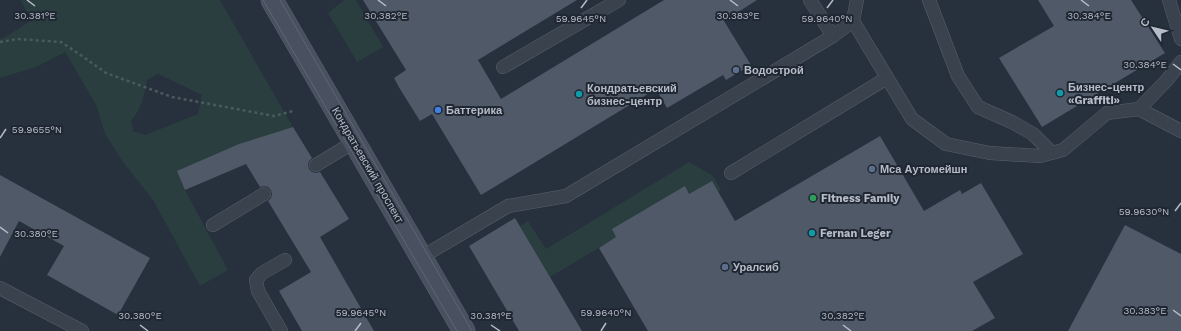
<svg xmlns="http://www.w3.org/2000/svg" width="1181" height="331" viewBox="0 0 1181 331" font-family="'Work Sans',sans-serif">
  <rect width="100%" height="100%" fill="#27303d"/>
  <!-- green -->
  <path fill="#2a3d3f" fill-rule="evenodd" d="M20,0H220L293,127L235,146L185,190L228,270L200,286L153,200L123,162L105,134L96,105L65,52L36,67L0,78V39L7,36L32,20ZM158,74L202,95L198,114L145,135L133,131L131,121C142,108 144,97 147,80Z
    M344,0H356L383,47L357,62L328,13Z
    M689,162L712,175L721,190L712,196L705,185L550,277L520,226L528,221L546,249Z"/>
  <!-- building -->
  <path fill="#505967" d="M363,0H577L478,60L501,99L664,0H757L724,21L751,65L726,80L723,75L667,108L656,89L481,195L432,114L420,121L400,89L394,78L406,70Z
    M1038,0H1131L1165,53L1042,127L999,58L1054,26Z
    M293,127L312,158L309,161L308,165L309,169L312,172L316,173L320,172L349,219L320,237L374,331H302L279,291L311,272L268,201L271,198L272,194L271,190L268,187L264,186L260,187L246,164L185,190L177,171L239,144Z
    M880,136L924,211L960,190L962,194L981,183L1023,254L973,282L995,318L972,331H648L599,248L616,237L612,229L685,186L689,194L712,181L735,221Z
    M0,175L150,258L118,315L47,275L64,246L19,221L0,257Z
    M515,218L550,277L582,331H519L469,246Z
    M1125,225L1181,254V331H1068Z"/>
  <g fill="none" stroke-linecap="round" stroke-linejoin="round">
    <!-- service casing -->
    <g stroke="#58606b" stroke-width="14">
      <path id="service" d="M810,0L833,36
        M857,0L853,21L912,119L946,144L990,153L1040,156L1063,150L1107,113L1139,109L1181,131
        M929,0L958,76L978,107L1012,122L1033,134L1052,153
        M1169,0L1181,39
        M503,67L619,0
        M1139,109L1167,80L1181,62
        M316,165L354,142
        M731,173L887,78
        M213,225L264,194
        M422,257L508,206L566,196L833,36L853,21
        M0,288L82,331
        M281,331L258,291L256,280L262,273L285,260"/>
    </g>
    <!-- secondary casing -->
    <g stroke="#58606b" stroke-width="23">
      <path id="secondary" d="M272,0L464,331"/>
    </g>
    <!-- path -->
    <path stroke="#495a5d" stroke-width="2.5" stroke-dasharray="3 3" stroke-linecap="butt" d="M0,42L17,39L61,42L82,56L106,73L172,97L274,116L293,111"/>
    <!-- service -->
    <use href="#service" stroke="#3a424d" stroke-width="13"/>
    <!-- secondary -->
    <use href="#secondary" stroke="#495160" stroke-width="22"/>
    <!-- tram -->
    <path stroke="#5d6674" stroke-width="1" d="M263,0L457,331
      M280,0L472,331"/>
  </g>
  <!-- ticks -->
  <path fill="none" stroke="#b7bdc8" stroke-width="1.5" d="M27,0L35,6M378,0L386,6M730,0L738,6M1081,0L1089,6M581,8L587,0M827,8L833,0M1173,64L1181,70M0,138L6,129M1175,211L1181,203M0,227L8,233M1173,310L1181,316M140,325L148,331M491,325L500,331M843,325L851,331M355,331L361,323M601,331L606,323"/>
  <!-- markers -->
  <g fill="#5c6f8a" stroke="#1f2732" stroke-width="1.5">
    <circle cx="736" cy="70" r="4"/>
    <circle cx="872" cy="169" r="4"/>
    <circle cx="725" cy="267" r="4"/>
  </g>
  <g fill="#0f9aa8" stroke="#1f2732" stroke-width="1.5">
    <circle cx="1060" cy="93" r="4"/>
    <circle cx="579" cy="94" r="4"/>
    <circle cx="812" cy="233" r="4"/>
  </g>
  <circle fill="#3f7fe0" stroke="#1f2732" stroke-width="1.5" cx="438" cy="110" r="4"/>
  <circle fill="#2e9e5b" stroke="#1f2732" stroke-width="1.5" cx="813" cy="198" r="4"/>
  <g text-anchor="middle" stroke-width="4" stroke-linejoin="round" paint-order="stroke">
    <!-- poi labels -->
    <g font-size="11" font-weight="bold" fill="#b7bdc8" stroke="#1f2732" text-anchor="start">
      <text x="744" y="74">Водострой</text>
      <text x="1068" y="91">Бизнес-центр<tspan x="1068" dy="13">«Graffiti»</tspan></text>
      <text x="587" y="92">Кондратьевский<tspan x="587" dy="13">бизнес-центр</tspan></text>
      <text x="446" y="114">Баттерика</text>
      <text x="880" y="173">Мса Аутомейшн</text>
      <text x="821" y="202">Fitness Family</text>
      <text x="820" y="237">Fernan Leger</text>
      <text x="733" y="271">Уралсиб</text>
    </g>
    <!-- street labels -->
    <g font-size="11" fill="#b7bdc8" stroke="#1f2732">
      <text transform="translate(368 165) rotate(60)" y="4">Кондратьевский проспект</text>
    </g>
  </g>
  <g font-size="10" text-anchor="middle" fill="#b7bdc8" stroke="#1f2732" stroke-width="4" stroke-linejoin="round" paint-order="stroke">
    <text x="35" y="19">30.381°E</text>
    <text x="386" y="19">30.382°E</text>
    <text x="1089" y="19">30.384°E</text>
    <text x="738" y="19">30.383°E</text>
    <text x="581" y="22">59.9645°N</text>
    <text x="827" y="22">59.9640°N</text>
    <text x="1145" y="68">30.384°E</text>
    <text x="37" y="133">59.9655°N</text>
    <text x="1144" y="215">59.9630°N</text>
    <text x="36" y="237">30.380°E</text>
    <text x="1145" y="314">30.383°E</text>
    <text x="361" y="316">59.9645°N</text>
    <text x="606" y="316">59.9640°N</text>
    <text x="140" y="319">30.380°E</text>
    <text x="491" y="319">30.381°E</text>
    <text x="843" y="319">30.382°E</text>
  </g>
  <!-- north arrow -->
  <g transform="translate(1153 28) rotate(305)" stroke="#1f2732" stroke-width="3" paint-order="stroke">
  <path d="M0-3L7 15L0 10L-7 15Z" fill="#b7bdc8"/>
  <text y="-6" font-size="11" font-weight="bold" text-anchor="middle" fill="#b7bdc8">С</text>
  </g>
</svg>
